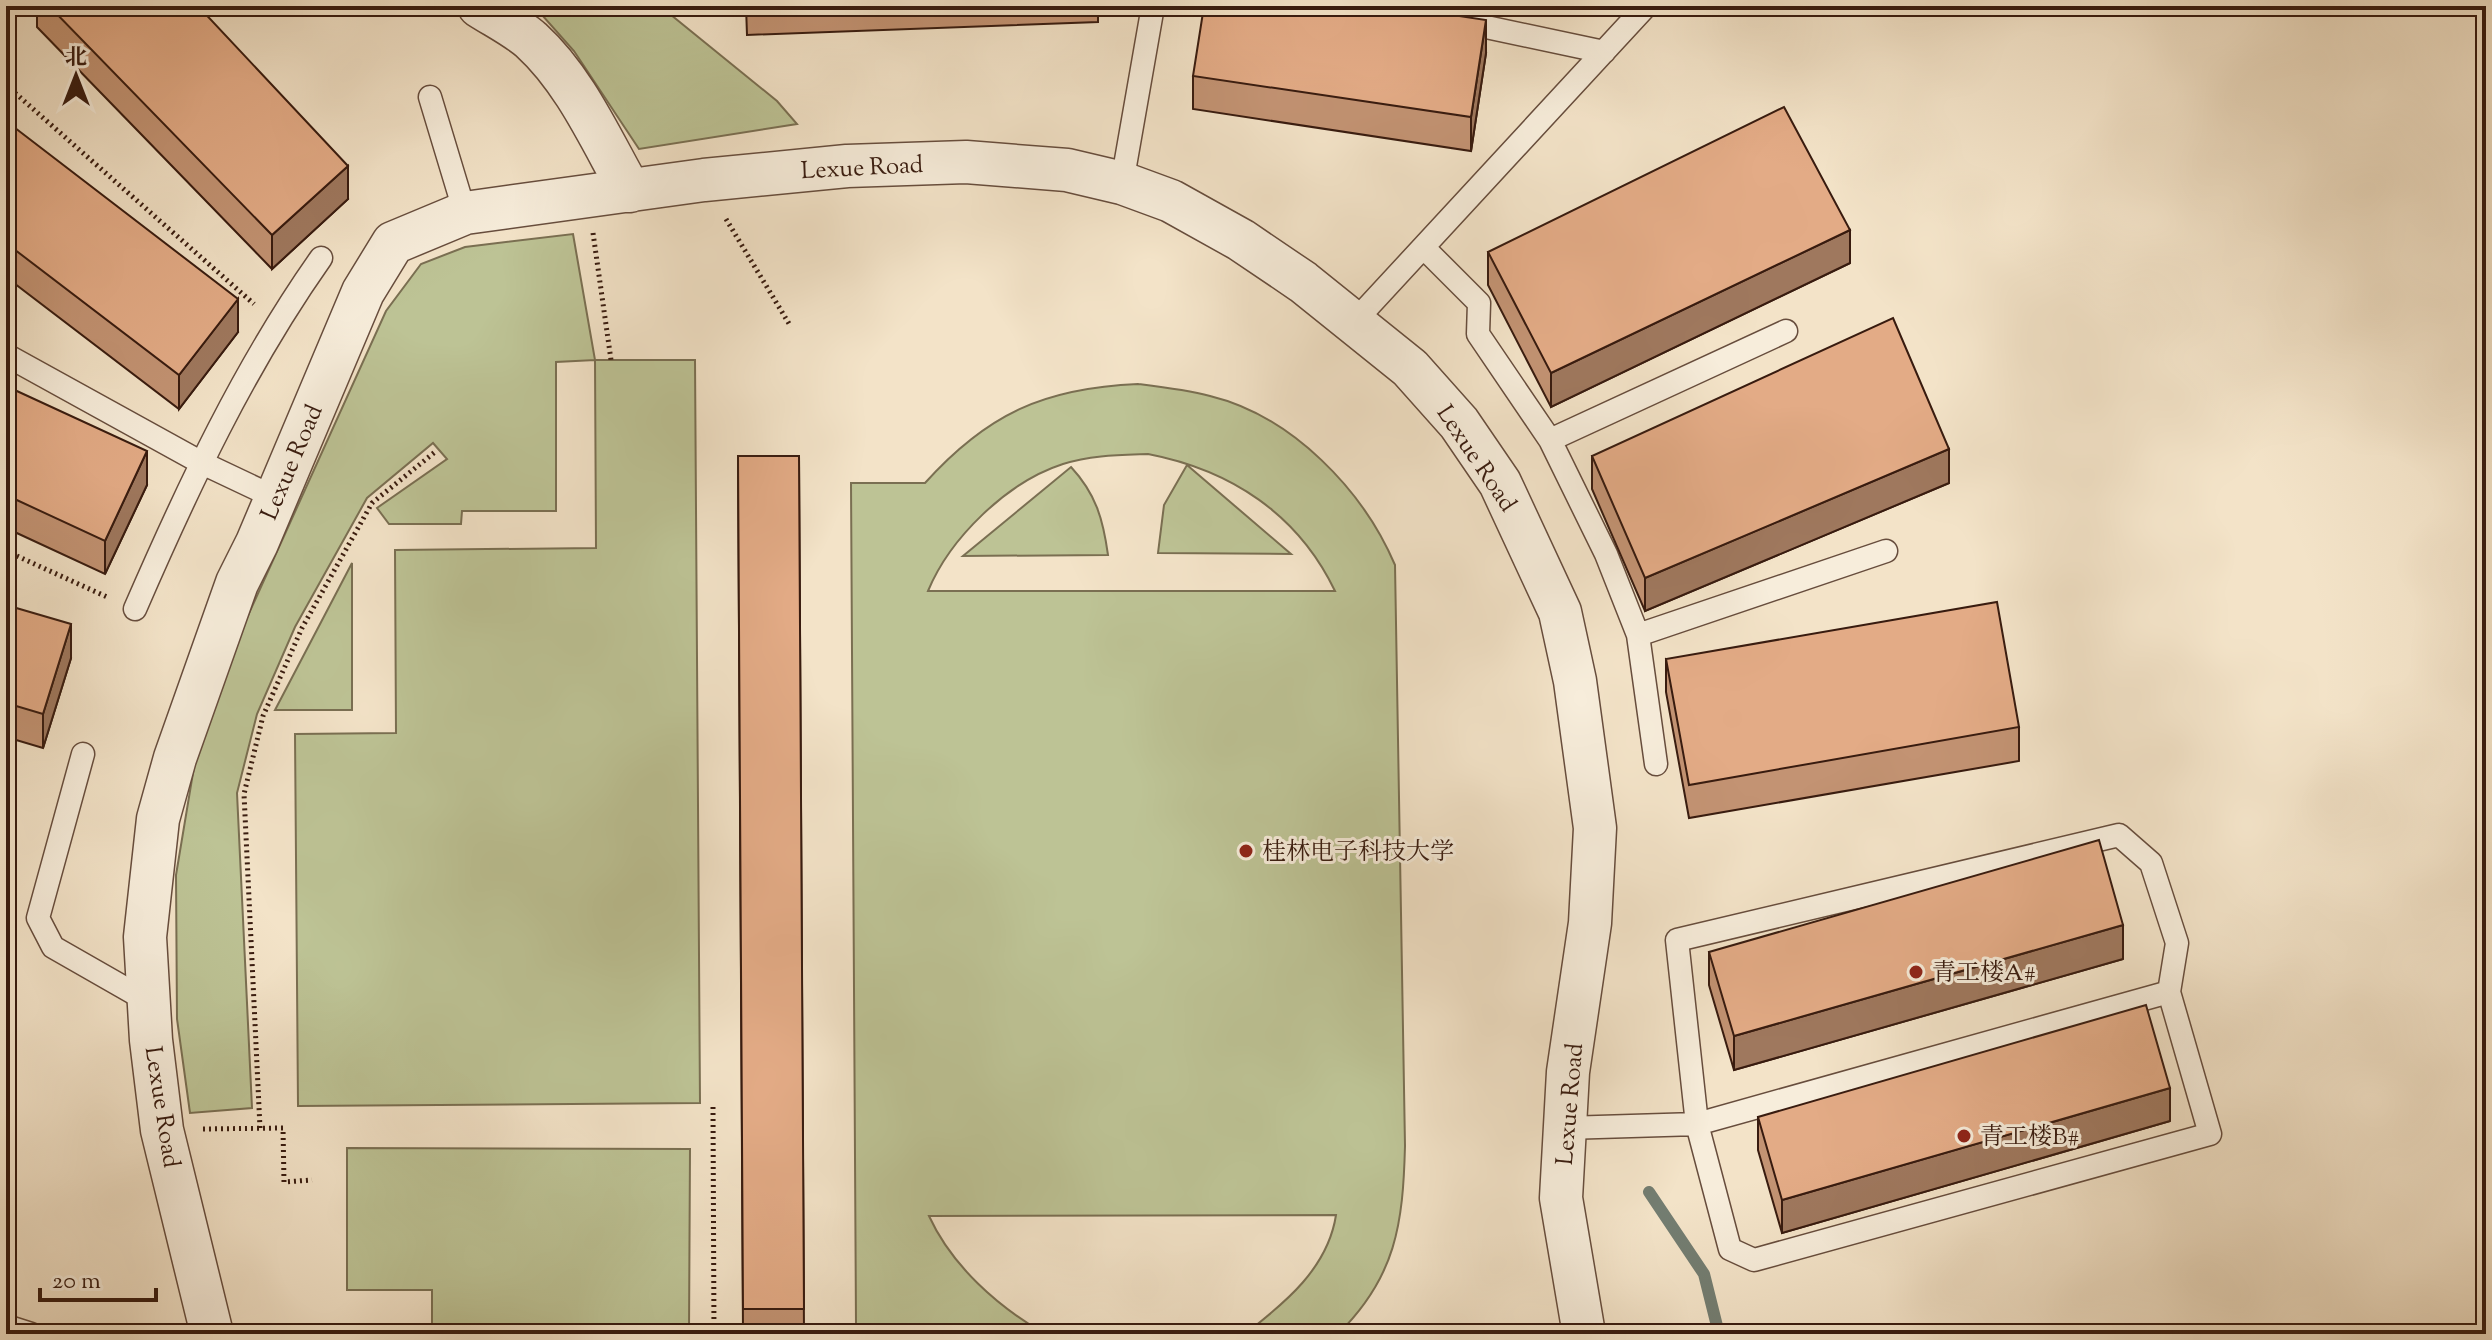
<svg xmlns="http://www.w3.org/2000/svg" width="2492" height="1340" viewBox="0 0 2492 1340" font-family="'Sorts Mill Goudy','Noto Serif SC',serif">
  <rect width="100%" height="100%" fill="#f3e3c8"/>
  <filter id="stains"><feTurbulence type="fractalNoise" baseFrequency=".0025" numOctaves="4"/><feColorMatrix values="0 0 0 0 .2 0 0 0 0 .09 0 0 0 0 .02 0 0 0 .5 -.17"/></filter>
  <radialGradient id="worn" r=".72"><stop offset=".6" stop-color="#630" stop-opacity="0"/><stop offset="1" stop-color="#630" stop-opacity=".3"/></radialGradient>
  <!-- green -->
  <path fill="#bdc395" stroke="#7a6f52" stroke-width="2" fill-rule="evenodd" d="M534,6H660L777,101L797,124L639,149L574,51Z
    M573,234L595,360H695L700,1103L298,1106L295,734L396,733L395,550L596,548L595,360L556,362V511H462L461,524H389L377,508L447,459L433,443L367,498L295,627L257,714L237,793L252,1108L190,1113L177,1019L176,875L195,761L236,642L386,311L421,264L465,247Z
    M1138,384C1162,387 1187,390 1210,396C1292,416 1363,490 1395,565L1405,1146C1403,1224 1396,1277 1338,1334H1245C1285,1303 1328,1268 1336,1215L929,1216C952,1266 997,1306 1045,1334H940L930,1325H856L851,483H925C987,414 1044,388 1138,384ZM1148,454C1231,470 1298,514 1335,591H928C950,538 1007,482 1063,464C1091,455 1119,455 1148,454Z
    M1187,465L1291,554L1158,553L1164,505Z
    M1071,467C1096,494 1103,519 1108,555L963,556Z
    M352,563V710H275Z
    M347,1148L690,1149L689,1334H432V1290H347Z"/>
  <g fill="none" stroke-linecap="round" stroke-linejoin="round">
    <!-- stream -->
    <path stroke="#737d71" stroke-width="12" d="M1649,1192L1704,1274L1719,1334"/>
    <!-- lane casing -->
    <g stroke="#674d3d" stroke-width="25">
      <path id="lane" d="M1458,21L1604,52
        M430,97L465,213
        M1122,183L1153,6
        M1424,248L1479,303L1478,334L1550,440L1606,554L1638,635L1656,764
        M1354,322L1646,6
        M6,355L200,462L276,498
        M1550,440L1786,331
        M135,609C188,487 244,367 321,258
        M1638,635L1886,551
        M83,754L38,918L53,947L151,1003
        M2119,835L2151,863L2177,943L2169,992L2210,1134L1754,1260L1730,1249L1697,1124L1677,940Z
        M1565,1128L1697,1124L2169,992
        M6,1326L31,1334"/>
    </g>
    <!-- street casing -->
    <g stroke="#674d3d" stroke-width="45">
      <path id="street" d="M479,6C496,17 516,27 531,40C575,80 601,140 630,191
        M212,1334L162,1130L151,1040L145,937L158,819L175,758L237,583L257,543L363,292L393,243L465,213L704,180L847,166L966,162L1067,170L1122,183L1171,201L1241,240L1303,282L1410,368L1459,423L1500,483L1560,612L1575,681L1595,828L1590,923L1568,1072L1561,1198L1584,1334"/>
    </g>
    <!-- path -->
    <path stroke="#381b0f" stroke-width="5" stroke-dasharray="2 4" stroke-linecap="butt" d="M6,85L254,304
      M726,219L791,327
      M593,233L611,360
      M6,551L107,597
      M713,1107L714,1334
      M260,1128L244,794L263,716L302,628L372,503L435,452
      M203,1129L283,1128L284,1182L312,1180"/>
    <!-- lane -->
    <use href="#lane" stroke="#f7eddb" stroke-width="22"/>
    <!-- street -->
    <use href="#street" stroke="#f7eddb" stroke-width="42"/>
  </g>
  <!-- wall -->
  <path fill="#c39373" stroke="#381b0f" stroke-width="2" d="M37,6H198L348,199L272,269L37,27Z
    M746,6H1098V22L747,35Z
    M1486,53L1471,151L1193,109V76Z
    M6,121L238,332L179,409L6,277Z
    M1488,252L1850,263L1551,407L1488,285Z
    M6,386L147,485L105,574L6,528Z
    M738,456H799L804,1333H743Z
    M1592,456L1949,483L1645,611L1592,489Z
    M6,605L71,658L43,748L6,737Z
    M1666,659L2019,727V761L1689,818L1666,692Z
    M1709,952L2123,959L1734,1070L1709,985Z
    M1758,1117L2170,1121L1782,1233L1758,1150Z"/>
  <!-- shaded-wall -->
  <path fill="#9f785e" stroke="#381b0f" stroke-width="2" d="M1486,20V53L1471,151V117Z
    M348,166V199L272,269V235Z
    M1850,230V263L1551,407V373Z
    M238,299V332L179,409V375Z
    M1949,449V483L1645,611V578Z
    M147,451V485L105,574V541Z
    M71,624V658L43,748V714Z
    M2123,925V959L1734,1070V1036Z
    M2170,1088V1121L1782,1233V1200Z"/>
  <!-- building -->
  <path fill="#e3ab86" stroke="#381b0f" stroke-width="2" d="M49,6H198L348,166L272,235Z
    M1204,6H1393L1486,20L1471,117L1193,76Z
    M1784,107L1850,230L1551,373L1488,252Z
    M6,121L238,299L179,375L6,243Z
    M1893,318L1949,449L1645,578L1592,456Z
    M6,386L147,451L105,541L6,495Z
    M738,456H799L804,1309H743Z
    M1997,602L2019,727L1689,785L1666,659Z
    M6,605L71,624L43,714L6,703Z
    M2099,840L2123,925L1734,1036L1709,952Z
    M2146,1005L2170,1088L1782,1200L1758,1117Z"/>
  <!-- markers -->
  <g fill="#8f2418" stroke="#f7eddb" stroke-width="3">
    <circle cx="1246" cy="851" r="8"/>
    <circle cx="1916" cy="972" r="8"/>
    <circle cx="1964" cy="1136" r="8"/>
  </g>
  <g text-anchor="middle" stroke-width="6" stroke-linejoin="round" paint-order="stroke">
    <!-- street labels -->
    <g font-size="24" fill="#381b0f" stroke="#f7eddb">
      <text transform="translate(862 167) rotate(-3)" y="8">Lexue Road</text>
      <text transform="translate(1477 458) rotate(56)" y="8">Lexue Road</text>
      <text transform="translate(291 462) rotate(-67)" y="8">Lexue Road</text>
      <text transform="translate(1569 1104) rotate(-85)" y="8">Lexue Road</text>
      <text transform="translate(163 1107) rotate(81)" y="8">Lexue Road</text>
    </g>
    <!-- poi labels -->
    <g font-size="24" fill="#381b0f" stroke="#f7eddb" text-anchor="start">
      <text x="1262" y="859">桂林电子科技大学</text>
      <text x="1932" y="980">青工楼A#</text>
      <text x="1980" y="1144">青工楼B#</text>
    </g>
  </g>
  <!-- margin -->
  <rect width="2492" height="1340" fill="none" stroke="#f3e3c8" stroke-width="32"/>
  <rect x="8" y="8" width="2476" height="1324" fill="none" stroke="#381b0f" stroke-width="4"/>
  <rect x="16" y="16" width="2460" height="1308" fill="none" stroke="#381b0f" stroke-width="2"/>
  <!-- north arrow -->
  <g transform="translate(76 76)" stroke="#f7eddb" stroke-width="6" paint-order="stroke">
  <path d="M0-6L14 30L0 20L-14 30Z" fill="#381b0f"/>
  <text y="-12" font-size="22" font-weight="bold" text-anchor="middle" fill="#381b0f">北</text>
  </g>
  <!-- scale -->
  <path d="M40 1288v12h116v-12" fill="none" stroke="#381b0f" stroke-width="4"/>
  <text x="52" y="1288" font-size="24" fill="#381b0f" stroke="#f7eddb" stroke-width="6" paint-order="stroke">20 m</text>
  <rect width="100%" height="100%" filter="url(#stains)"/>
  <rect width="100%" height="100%" fill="url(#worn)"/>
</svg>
